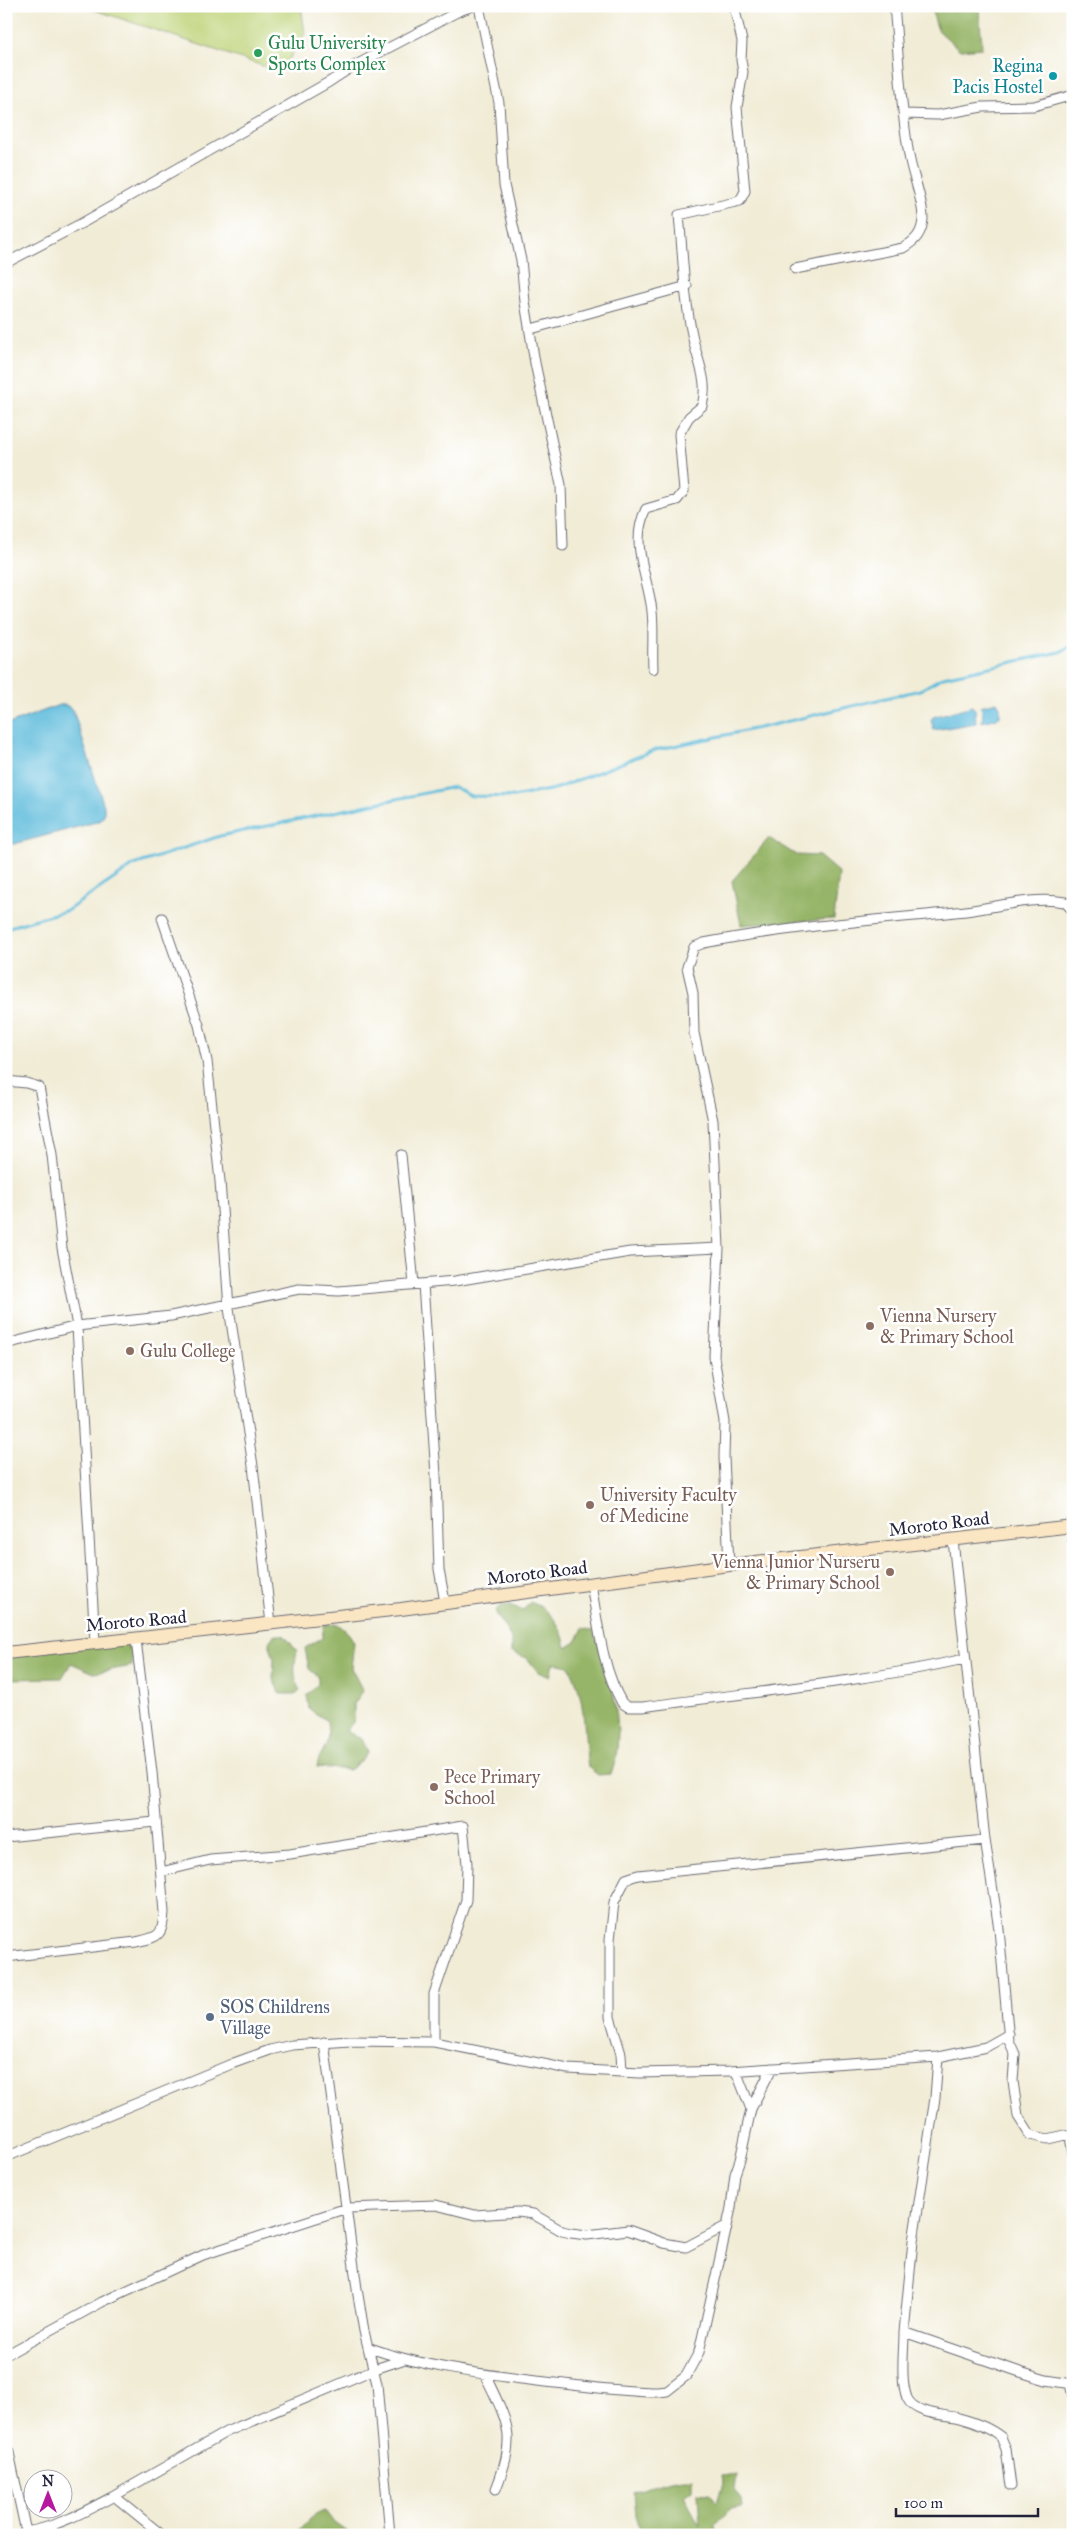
<svg xmlns="http://www.w3.org/2000/svg" width="1079" height="2541" viewBox="0 0 1079 2541" font-family="'IM FELL Great Primer',serif">
  <rect width="100%" height="100%" fill="#fff"/>
  <filter id="ink" filterUnits="userSpaceOnUse"><feTurbulence type="fractalNoise" baseFrequency=".02" numOctaves="2"/><feDisplacementMap in="SourceGraphic" scale="10" xChannelSelector="R" yChannelSelector="G"/><feConvolveMatrix kernelMatrix="1 2 1 2 8 2 1 2 1" color-interpolation-filters="sRGB"/></filter>
  <filter id="wash" filterUnits="userSpaceOnUse"><feTurbulence type="fractalNoise" baseFrequency=".0096" numOctaves="4" result="noise"/><feDisplacementMap in="SourceGraphic" scale="20" xChannelSelector="R" yChannelSelector="G"/><feGaussianBlur stdDeviation="1.12" result="paint"/><feColorMatrix in="noise" values="0 0 0 0 0 0 0 0 0 0 0 0 0 0 0 0 0 1.4 0 .05"/><feComposite in="paint" operator="in"/></filter>
  <g filter="url(#wash)">
    <rect width="100%" height="100%" fill="#f1ecd6"/>
    <!-- green -->
    <path fill="#bdd377" stroke="#707a59" d="M83,6H301L305,34L281,72Z"/>
    <!-- forest -->
    <path fill="#96b568" stroke="#5c6c52" d="M930,6H979L982,48L960,50L938,30Z
      M769,838L796,855L819,856L839,873L834,919L741,925L732,881Z
      M530,1602C551,1609 562,1626 566,1648L576,1642L583,1628L593,1631C610,1671 628,1732 611,1774L598,1775L588,1767C583,1732 587,1699 569,1666L553,1663L550,1677L538,1672L527,1658L511,1652V1638L495,1611L500,1606L511,1605L523,1611Z
      M338,1624L349,1634L354,1642L351,1668L363,1691L354,1704V1721L346,1731L361,1739L368,1751L362,1760L350,1770L317,1767C318,1758 321,1755 325,1747C329,1739 328,1730 327,1721L309,1709L307,1695L318,1684V1676L309,1669L305,1648L322,1638L324,1625Z
      M274,1635H284L297,1651C294,1666 293,1677 300,1691L296,1694H280L273,1679L274,1660L269,1642Z
      M132,1642V1666L94,1673L71,1663L62,1678L6,1679V1654Z
      M737,2474L735,2490L742,2500L743,2507L730,2509L716,2524L717,2535H641L635,2516L633,2493C653,2485 671,2477 692,2478V2490L684,2496L700,2526L698,2493L710,2494L717,2501L723,2483L722,2476Z
      M325,2511L334,2523L351,2535H292C305,2527 310,2515 325,2511Z"/>
    <!-- water -->
    <path fill="#5dbbdb" stroke="#406e8b" d="M997,702L1000,707V717L982,722L983,712L980,706Z
      M59,705H66L73,710L104,806V815L100,821L14,844L6,843V725Z
      M972,706L975,709L976,723L934,730L931,720L933,717Z"/>
    <g fill="none" stroke-linecap="round" stroke-linejoin="round">
      <!-- stream -->
      <path stroke="#5dbbdb" stroke-width="3" d="M6,928L68,910L134,865L220,836L454,787L471,796L513,797L555,789L655,750L768,726L920,690L943,677L1060,652L1073,645"/>
    </g>
  </g>
  <g filter="url(#ink)">
    <g fill="none" stroke-linecap="round" stroke-linejoin="round">
      <!-- street casing -->
      <g stroke="#6a6971" stroke-width="11">
        <path id="street" d="M479,6L499,103L504,185L521,260L525,302L535,363L561,485L563,546
          M904,114L938,115L982,107L1034,106L1073,95
          M6,263L84,222L329,82L352,67L459,11L473,6
          M795,269L903,248C915,241 922,234 923,219C923,197 912,176 909,155C900,106 899,56 894,6
          M531,329L687,286
          M653,669C652,650 654,630 652,611C648,575 629,544 646,509L677,500L684,491L679,434L689,417L702,406C709,381 698,363 693,339C684,299 683,256 679,215L740,201L745,191L737,107L743,72L741,60L742,41L734,6
          M162,918L199,1025L207,1061L220,1181L229,1308L253,1466L271,1624
          M6,1081L26,1083L39,1087L52,1155L62,1248L77,1326L95,1642
          M401,1155L414,1284
          M423,1284L436,1475L439,1569L445,1602
          M6,1344L77,1326L171,1316L299,1289L339,1291L455,1281L630,1252L719,1248
          M1071,1526L1073,1543
          M729,1565L724,1457L725,1422L714,1357L719,1248L713,1121L694,1033L693,993L687,967L694,947L704,943C791,926 879,920 966,911C998,907 1033,896 1065,902L1073,911
          M591,1584C598,1623 602,1668 622,1703L628,1707H643C750,1692 858,1683 964,1659
          M6,1837L155,1822
          M985,1840L999,1929L1009,2041L1015,2054L1013,2081L1018,2116L1030,2135L1048,2139L1065,2135L1070,2137L1073,2154
          M161,1872L210,1860L290,1854L463,1826L467,1864L466,1900L434,1994V2042
          M6,1957L136,1942C158,1937 163,1937 164,1912L152,1772L136,1640
          M324,2042L357,2289L364,2331L377,2384L390,2535
          M938,2057L935,2098L913,2241L904,2332L1020,2372L1046,2380L1073,2384
          M736,2071L751,2109
          M622,2072L621,2054L610,2017V1940L614,1902L626,1879L638,1875L985,1840L953,1540
          M6,2157L234,2063L270,2050L292,2045L350,2041L434,2042L568,2069L639,2073L730,2071L938,2057L986,2047L1009,2034
          M904,2332C904,2352 900,2379 907,2398C915,2415 944,2414 959,2418C974,2422 990,2428 1001,2437L1006,2449L1011,2486
          M370,2348C423,2367 481,2374 537,2381C578,2385 617,2392 659,2392L667,2391L686,2376L699,2352L731,2208L735,2174L740,2160L751,2109L772,2068
          M6,2355L102,2302L203,2255L347,2208L436,2205L475,2215L518,2212L533,2214L562,2231L571,2233L587,2235L628,2230L664,2243L686,2247L726,2226
          M485,2375C509,2425 517,2435 496,2489
          M1070,2384L1073,2397
          M6,2439L26,2532C57,2527 86,2511 114,2496L162,2535
          M114,2496L226,2432L375,2369L402,2360
          M50,2526L56,2535"/>
      </g>
      <!-- secondary casing -->
      <g stroke="#6a6971" stroke-width="14">
        <path id="secondary" d="M6,1653L401,1609L729,1565L1073,1526"/>
      </g>
      <!-- street -->
      <use href="#street" stroke="#fff" stroke-width="9"/>
      <!-- secondary -->
      <use href="#secondary" stroke="#fbe6c4" stroke-width="12"/>
    </g>
  </g>
  <!-- markers -->
  <circle fill="#2e9e5b" stroke="#fff" stroke-width="2" cx="258" cy="53" r="5"/>
  <circle fill="#0f9aa8" stroke="#fff" stroke-width="2" cx="1053" cy="76" r="5"/>
  <g fill="#8d6e63" stroke="#fff" stroke-width="2">
    <circle cx="870" cy="1326" r="5"/>
    <circle cx="130" cy="1351" r="5"/>
    <circle cx="590" cy="1505" r="5"/>
    <circle cx="890" cy="1572" r="5"/>
    <circle cx="434" cy="1787" r="5"/>
  </g>
  <circle fill="#5c6f8a" stroke="#fff" stroke-width="2" cx="210" cy="2017" r="5"/>
  <g text-anchor="middle" stroke-width="5" stroke-linejoin="round" paint-order="stroke">
    <!-- leisure labels -->
    <g font-size="18" fill="#27864d" stroke="#fff" text-anchor="start">
      <text x="268" y="49">Gulu University<tspan x="268" dy="21">Sports Complex</tspan></text>
    </g>
    <!-- culture labels -->
    <g font-size="18" fill="#0d838f" stroke="#fff" text-anchor="end">
      <text x="1043" y="72">Regina<tspan x="1043" dy="21">Pacis Hostel</tspan></text>
    </g>
    <!-- education labels -->
    <g font-size="18" fill="#785e54" stroke="#fff" text-anchor="start">
      <text x="880" y="1322">Vienna Nursery<tspan x="880" dy="21">&amp; Primary School</tspan></text>
      <text x="140" y="1357">Gulu College</text>
      <text x="600" y="1501">University Faculty<tspan x="600" dy="21">of Medicine</tspan></text>
      <text x="880" y="1568" text-anchor="end">Vienna Junior Nurseru<tspan x="880" dy="21">&amp; Primary School</tspan></text>
      <text x="444" y="1783">Pece Primary<tspan x="444" dy="21">School</tspan></text>
    </g>
    <!-- street labels -->
    <g font-size="18" fill="#22223b" stroke="#fff">
      <text transform="translate(939 1524) rotate(-7)" y="6">Moroto Road</text>
      <text transform="translate(537 1573) rotate(-7)" y="6">Moroto Road</text>
      <text transform="translate(136 1621) rotate(-5)" y="6">Moroto Road</text>
    </g>
    <!-- service labels -->
    <g font-size="18" fill="#4e5e75" stroke="#fff" text-anchor="start">
      <text x="220" y="2013">SOS Childrens<tspan x="220" dy="21">Village</tspan></text>
    </g>
  </g>
  <!-- margin -->
  <rect width="1079" height="2541" fill="none" stroke="#fff" stroke-width="25"/>
  <!-- north arrow -->
  <g transform="translate(48 2494)"><circle r="24" fill="#ffffff" stroke="#a7a7b1"/>
  <path d="M0-4L9 19L0 12L-9 19Z" fill="#b5179e"/>
  <text y="-8" font-size="14" font-weight="bold" text-anchor="middle" fill="#22223b">N</text>
  </g>
  <!-- scale -->
  <path d="M896 2508v8h142v-8" fill="none" stroke="#22223b" stroke-width="2.5"/>
  <text x="904" y="2508" font-size="15" fill="#22223b" stroke="#ffffff" stroke-width="4" paint-order="stroke">100 m</text>
</svg>
